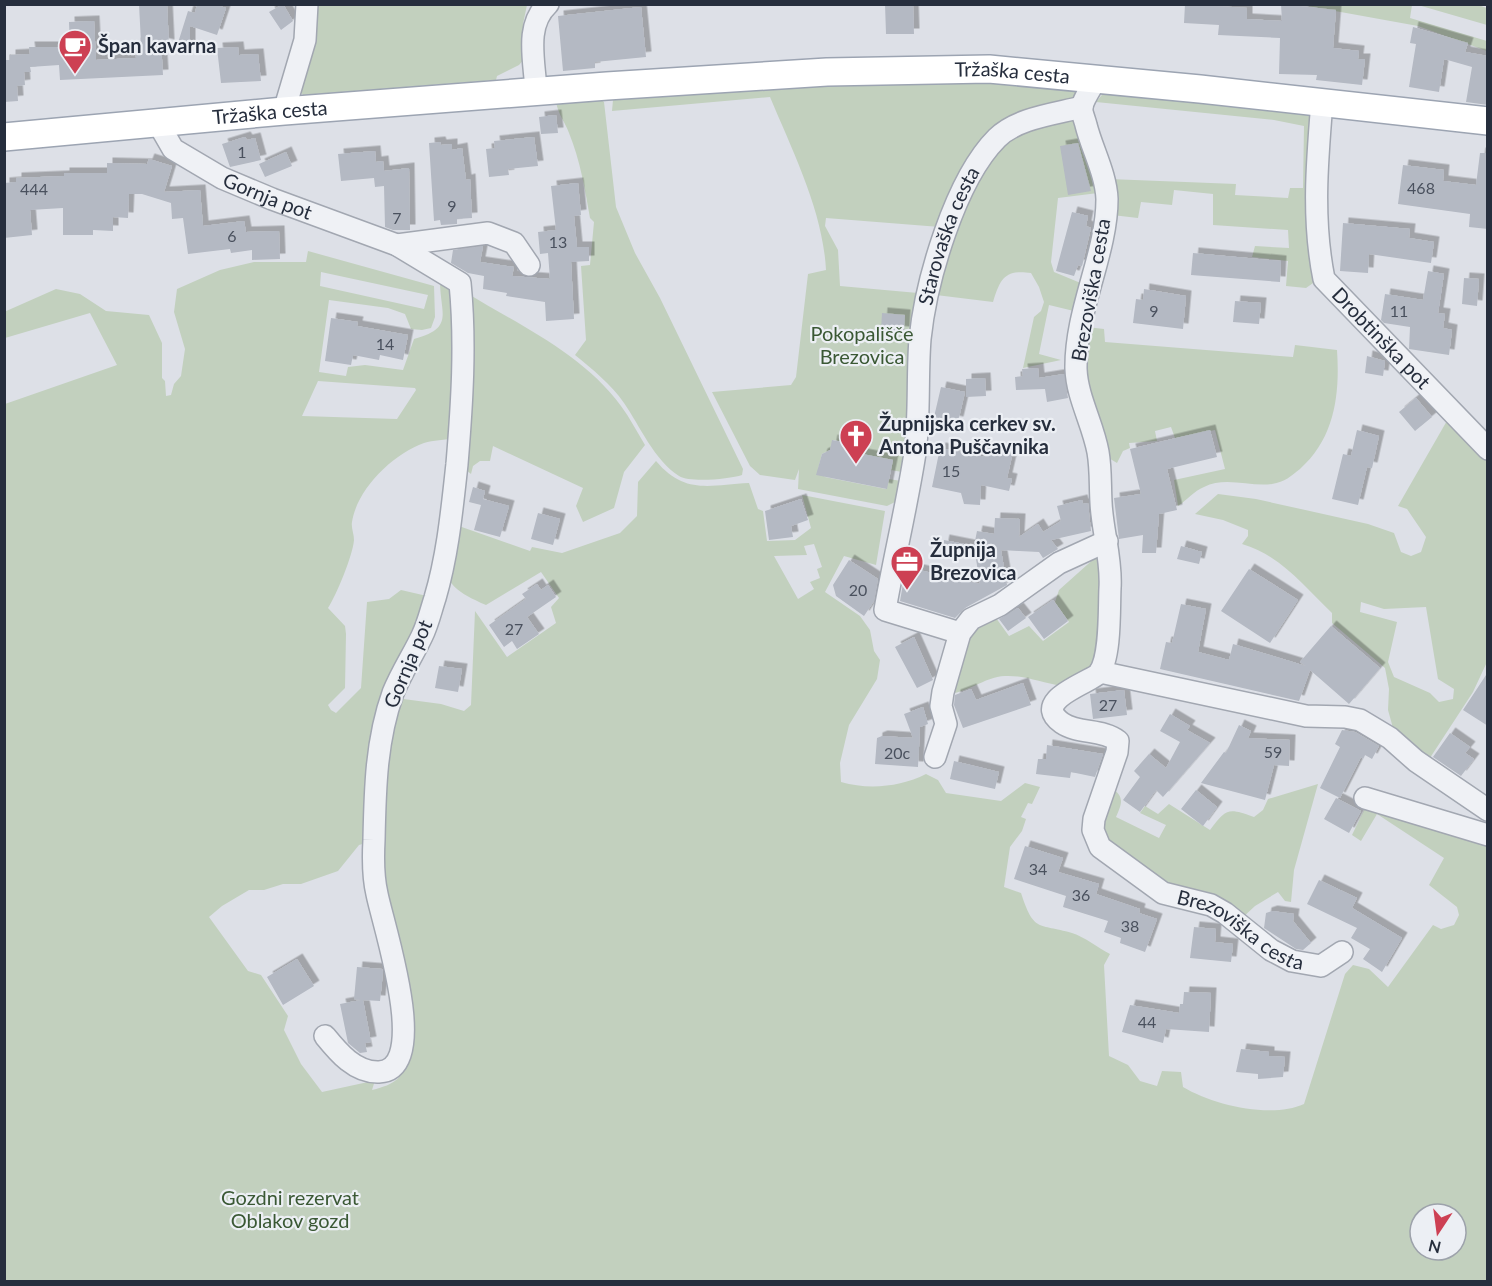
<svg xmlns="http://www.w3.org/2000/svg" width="1492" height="1286" viewBox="0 0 1492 1286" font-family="Lato,sans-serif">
  <defs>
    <filter id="shadow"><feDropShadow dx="5.5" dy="-5.5" stdDeviation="0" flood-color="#0004"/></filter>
  </defs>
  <rect width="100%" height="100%" fill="#dde0e7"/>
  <!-- green -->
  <path fill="#c2d0be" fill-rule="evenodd" d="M316,5H527L523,24L526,57L519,65L497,76L496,80L303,95L299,90Z
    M1302,5H1412L1410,18L1487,41V51L1418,26Z
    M1418,5H1478L1487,8V25Z
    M895,82L1013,83L1078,88L1080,93L1062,105L1016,120L940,227L826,218L825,226L838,250L840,286L918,293L908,398V433L902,472L891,470L893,460L852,452L854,444L833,440L830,450L822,454L818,469L825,477L886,489L889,479L901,481L897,501L887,506L798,489L799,469L795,480L760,475L750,466L712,392L791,385L796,377L808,274L826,270C823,211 793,152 770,97L612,111L613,100L616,97Z
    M1106,90L1306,111L1311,118L1316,281L1306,288L1286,286L1288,261L1252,257L1255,246L1289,248L1288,230L1213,225V194L1174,190L1172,205L1141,202L1138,218L1112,215L1109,179L1236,184L1235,195L1288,198L1290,188H1303L1304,126L1274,120L1096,102Z
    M598,97L604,102L616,207L635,253L660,298L743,469L742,475C730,479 690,483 679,476C654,460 640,426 624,403C611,384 592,369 575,355L586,340L581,266L590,265L594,222L590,218C585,189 580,160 569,133C565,122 558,114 556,102Z
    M1071,117L1078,121L1098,193L1058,198L1051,262L1054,272L1083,284L1078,312L1049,305L1039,354L1061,360L1023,368L1034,317L1041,311L1044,302L1039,287L1031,273C1005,269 1000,279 993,302L936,295L943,261L974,184L1004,141L1023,130Z
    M308,251L434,286L435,317L431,328L422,330L411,329L405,314L388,308L329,300L319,372L346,376L348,367L365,365L403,370L414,339C455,328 440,314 440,281L451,287L455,438C445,440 433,440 424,443C393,454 357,489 352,522C351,528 354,534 354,540C353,555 336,596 328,608L345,626L346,634L345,688L328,705L331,710L336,713L361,688L367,602L389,599L401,590L427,596L394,685L369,842L359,845L338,871L301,884H283L264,890H249L222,906L209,917L248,971L261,975L288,1016L284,1030L301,1064L322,1092L368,1082L377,1074L372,1090C396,1084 402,1079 410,1055L377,836L396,698L441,704L464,711L471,705L475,611L507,657L556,623L551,607L559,598L541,572L486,605C434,582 447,575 456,525L530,551L532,547L562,553L620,533L637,516L638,482L656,461C685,495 709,485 749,483L758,509L763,511L767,541L795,540L811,528L802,495L885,511L876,565L844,556L825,592L860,616L870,630L874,651L880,660L877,679L849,725L840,763L841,782C869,790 900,787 926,774L938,780L946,793L1001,801L1025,783L1040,787L1032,804L1028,803L1021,817L1026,819L1022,831L1010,847L1004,887L1021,893C1034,933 1038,923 1072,933C1085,937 1098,948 1110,954L1104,965L1109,1056L1128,1065L1140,1081L1157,1086L1162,1071L1181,1072L1183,1087C1213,1105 1271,1119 1304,1104L1345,974L1353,965L1369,969L1388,987L1433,925L1441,929L1454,925L1459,915L1457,907L1429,885L1444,858L1377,814L1361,841L1352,835L1367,804L1487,838V1281H5V404L117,365L90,313L5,338L4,312L56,289L80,294L106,311L149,315L162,343V378L165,381L166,396L171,395L174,384L181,376L185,349L174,312L177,289L220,270L254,262H306ZM321,272L428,295L424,309L320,286ZM318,381L415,388L416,390L397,419L302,416ZM814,544L822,567L817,569L820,578L810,582L814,589L798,599L774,556L807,555L804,546ZM1420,1214H1456V1250H1420Z
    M465,292C519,325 583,354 621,406C630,418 637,432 645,445L624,472L614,508L583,522L576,506L583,488L493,446L490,461H480L473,466L471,474L466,470Z
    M1087,327L1104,329L1105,342L1293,357L1295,345L1337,350C1340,394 1335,438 1300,469C1291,476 1285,482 1272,484C1250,487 1225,476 1204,487C1194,491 1187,500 1178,506L1174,480L1225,469L1215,430L1175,438L1171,427L1155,431L1157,441L1129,443L1130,448L1123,451L1117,463L1107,457L1085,380Z
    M1448,419L1487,455V662L1473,692L1426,764L1393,728L1388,710L1389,689L1385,668L1332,623V613C1304,586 1280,555 1242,544L1248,536V530L1223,520L1195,514L1218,494L1256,499L1368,524L1394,533L1401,552L1411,556L1421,552L1426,537L1407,509L1398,506ZM1361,602L1384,609L1426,607L1438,679L1454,689L1453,699L1439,702L1430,693L1394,677L1388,662L1397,622L1360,612Z
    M1097,556L1101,558L1104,608L1095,664L1061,686C1043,683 1023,675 1005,676C984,677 966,694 946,694L961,645L977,621L996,618L1009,636L1029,626L1043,641L1069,622L1055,602L1059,590Z
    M1318,784L1294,870L1291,902L1285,901L1278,892L1255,906L1241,919L1183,894L1104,844L1102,804L1110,786C1124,797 1123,801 1116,817L1159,838L1166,825L1140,813L1145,806L1158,814L1169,804L1210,830C1227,808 1228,808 1254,817L1263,810L1268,799Z"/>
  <!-- building -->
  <path fill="#b4b9c3" filter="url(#shadow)" d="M139,4H167L169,45L161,43L163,75L60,80L59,65L30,67L31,72H24L25,85L17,86L18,101L4,102V60H10V55L30,54L29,47H70L69,22L94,21L96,60L136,58L135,43H141Z
    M197,4H214L226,8L217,35L190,26V49L177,46L188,11L195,13Z
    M283,4L293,21L281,30L269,12Z
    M885,4H913L914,34H886Z
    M1185,4L1247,8V19L1282,21L1281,4L1336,10L1333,48L1359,51L1358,59H1365L1362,85L1316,80L1317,75L1279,74L1280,38L1218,35L1219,25L1184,23Z
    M641,7L646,57L595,62V68L563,71L558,16Z
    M1413,27L1468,43L1465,52L1488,56V105L1466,102L1472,67L1444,59L1439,92L1409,87L1416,44L1410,43Z
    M238,47L239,55L258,54L261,81L221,83L217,48Z
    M556,115L558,133L541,134L539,117Z
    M245,137L247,140L255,138L261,160L230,167L222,144Z
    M534,137L538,166L508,169L509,175L489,177L486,149L495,148L494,141Z
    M440,142L441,145L452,144V150L462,148L466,180L470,179L472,218L457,219V224L441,225L440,220L434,221L429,143Z
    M1078,143L1091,191L1068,195L1060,146Z
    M375,151L376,162L383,161L384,171L409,168L410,230H393L385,227L384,186L375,187L374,178L341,181L338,154Z
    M286,152L292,166L265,177L259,164Z
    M1480,153H1488V229L1469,227L1470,214L1398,204L1403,165L1444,170L1443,181L1476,185Z
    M149,159L172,166L164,192L200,190L203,226L244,221L246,232L279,231L280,259L252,260V250L231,253L230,249L188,254L183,218L172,219L171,203L142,194H129L128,218L113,217V231L93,230V235H63V208L30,210L32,235L4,238V183L16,182V178L64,176V173H107V163L147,164Z
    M578,183L581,215L574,216L577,247H589V261L571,262L574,319L546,321L545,302L506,296L507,293L483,289L484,276L468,273L451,263L453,250L483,246L480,262L514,267L512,276L550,279L548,253L540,254L538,232L556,230L551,186Z
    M1072,212L1088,216L1086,226L1091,228L1082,266L1078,265L1074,276L1056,271Z
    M1343,223L1410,229L1409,238L1434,242L1431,263L1369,254L1368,273L1340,271Z
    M1193,253L1281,261L1280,282L1191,275Z
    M1428,271L1444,274L1438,313L1445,314L1443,328L1452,330L1449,355L1409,349L1410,327L1384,323L1381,320L1385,294L1423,300Z
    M1464,278L1479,279L1477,306L1462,304Z
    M1144,289L1186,296L1183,329L1133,323L1136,299L1143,300Z
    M1235,301L1261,303L1259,324L1233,322Z
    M882,313L905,315L904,332L881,330Z
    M331,318L358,322L357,326L408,335L403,360L380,355L379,360L353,355L351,365L325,361Z
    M1367,356L1385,361L1383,376L1365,373Z
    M1038,368L1039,378L1064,374L1068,398L1047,402L1045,389L1016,390L1015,377L1023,376L1022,369Z
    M985,378L986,396L966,397V379Z
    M941,387L965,392L958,422L934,417Z
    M1416,398L1432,417L1415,431L1399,412Z
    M1210,430L1217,457L1167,469L1177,510L1159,514L1156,553H1142L1143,535L1119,539L1114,498L1141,494L1130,449Z
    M1357,430L1379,436L1372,468L1367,467L1358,505L1332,499L1343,454L1351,456Z
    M832,440L854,444L852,452L893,460L887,489L816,475L822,454L830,450Z
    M989,447L1013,452L1007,478L1012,479L1009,491L981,485L980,505L964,504L961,493L932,487L940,448L986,457Z
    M473,487L485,491L483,499L509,506L500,537L474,530L481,505L469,502Z
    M801,499L808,520L791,526L793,537L769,540L765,511Z
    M1082,500L1083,504L1088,503L1091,531L1051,540L1058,549L1043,558L1039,552L1001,550L1007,585L965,608L955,618L900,601L906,567L980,584L976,559L942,551L944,540L974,546L977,531L994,534L995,518L1020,519L1019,537L1038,524L1043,532L1061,521L1057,506Z
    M538,513L560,519L553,545L531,539Z
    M1181,546L1202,552L1199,564L1177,559Z
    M849,560L878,579L874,601L864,616L836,596L833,585Z
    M1249,569L1298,600L1270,643L1221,611Z
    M537,584L541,590L548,585L556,597L527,617L539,634L517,649L512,641L504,647L489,625L526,599L522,594Z
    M1053,600L1068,621L1044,639L1028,617Z
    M1181,604L1206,609L1198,652L1229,660L1233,644L1306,666L1300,662L1331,626L1380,668L1349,704L1310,670L1299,701L1160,669L1166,642L1172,643Z
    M1018,608L1026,618L1008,631L999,619Z
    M914,637L933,680L917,688L895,647Z
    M439,666L462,669L458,692L435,688Z
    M1488,672V726L1463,710Z
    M1023,683L1031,705L963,728L954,705L955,695L971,689L976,700Z
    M1124,690L1127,715L1093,719L1090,694Z
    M923,707L928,724L920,727L918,767L875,764L877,738L882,736L913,738L904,714Z
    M1170,714L1190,726L1187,730L1210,743L1163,797L1156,790L1140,812L1123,800L1140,777L1134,771L1149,754L1166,768L1180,742L1160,731Z
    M1239,725L1251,731L1248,738L1290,740L1289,766L1274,765L1265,800L1201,783L1224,752L1226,753Z
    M1342,730L1355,732L1379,746L1372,759L1365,755L1363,759L1361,757L1340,798L1320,788L1340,747L1335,744Z
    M1450,733L1470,747L1465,753L1474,759L1461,776L1433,757Z
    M1047,745L1103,754L1095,777L1071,772L1070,778L1036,774L1038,759H1046Z
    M954,761L999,772L995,789L950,779Z
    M1196,790L1217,807L1203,826L1181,809Z
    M1336,798L1361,811L1349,833L1324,819Z
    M1025,846L1063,858L1058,872L1099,884L1096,894L1140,909L1139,913L1157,919L1145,952L1120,943L1121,938L1104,932L1108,921L1063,907L1066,896L1014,879Z
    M1319,880L1357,898L1352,908L1402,938L1382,972L1363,959L1370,949L1351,938L1357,928L1307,904Z
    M1272,911L1294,914L1293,921L1311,943L1303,950L1296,949L1264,928L1266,913Z
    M1194,927L1216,929L1215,942L1233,944L1231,962L1190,958Z
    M297,959L314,986L283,1005L267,977Z
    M357,967L382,969L383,972L380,1001L363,1000L371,1042L365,1043L367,1052L360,1053L348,1043L340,1004L361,1000L354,999Z
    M1184,992L1211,993L1209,1032L1166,1029L1163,1043L1122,1032L1130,1005L1179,1013L1180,1004H1183Z
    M1241,1049L1269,1052V1056L1285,1057L1283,1077L1258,1079V1074L1236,1072Z"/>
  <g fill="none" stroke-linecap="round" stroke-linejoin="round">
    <!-- minor casing -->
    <g stroke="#a2a7b1" stroke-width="24">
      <g id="minor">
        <path id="s1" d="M1096,79C1092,87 1083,99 1082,107C1081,112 1085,120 1086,125C1092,149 1106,174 1107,199C1107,254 1075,310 1076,369C1077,397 1093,424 1098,452C1101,469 1100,485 1101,502C1102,530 1112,559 1110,588C1109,608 1111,657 1099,673C1092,682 1029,700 1062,723C1078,734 1103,729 1118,741L1117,752L1094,819L1093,830L1100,847L1163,893L1211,905L1225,913L1271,950L1292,961L1321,966L1342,952"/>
        <path d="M536,92C535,62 524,26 548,4"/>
        <path id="s2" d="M1322,102C1317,162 1312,220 1324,279L1488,449"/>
        <path d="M284,111L305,40L307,4"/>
        <path id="s3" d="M158,123L173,149L222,178L272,199L397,245L460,283C466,343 462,404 457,464C452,509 448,554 435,598C431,610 428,624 422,636C413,655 401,673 393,693C376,740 375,790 374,840C373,858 373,877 377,894C383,925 432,1070 379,1072C355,1073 338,1052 325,1036"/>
        <path d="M397,245L488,233L514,243L529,265"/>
        <path id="s4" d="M960,633L885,610C894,558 907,505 915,453C920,416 917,377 920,339C926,281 955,180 997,138C1017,118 1055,114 1082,107"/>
        <path d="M1100,672L1306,716L1345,717L1360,720L1390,738L1416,761L1488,810"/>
        <path d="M935,757L946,724L941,706L943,692L960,633L971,619L1000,605L1059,563L1107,541"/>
        <path d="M1365,798L1488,835"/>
      </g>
    </g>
    <!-- major casing -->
    <g stroke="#9ca4b2" stroke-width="30">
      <g id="major">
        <path id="s5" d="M4,137L284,111L607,86L827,72L989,69L1200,89L1488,121"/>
      </g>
    </g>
    <!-- minor -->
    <use href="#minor" stroke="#eff1f5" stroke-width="21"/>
    <!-- major -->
    <use href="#major" stroke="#fff" stroke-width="27"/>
  </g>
  <!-- icons -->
  <defs>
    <g id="cafe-pin" transform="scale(1.725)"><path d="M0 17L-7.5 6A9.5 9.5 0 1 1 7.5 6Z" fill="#cd4053" stroke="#eceff4"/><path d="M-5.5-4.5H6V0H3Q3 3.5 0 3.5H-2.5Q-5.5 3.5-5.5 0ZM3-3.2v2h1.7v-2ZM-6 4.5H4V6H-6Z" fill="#fff"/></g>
    <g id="church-pin" transform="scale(1.725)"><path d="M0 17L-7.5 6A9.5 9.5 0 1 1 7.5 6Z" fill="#cd4053" stroke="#eceff4"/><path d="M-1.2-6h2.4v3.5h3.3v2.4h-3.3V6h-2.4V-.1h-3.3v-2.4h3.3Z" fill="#fff"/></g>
    <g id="office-pin" transform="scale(1.725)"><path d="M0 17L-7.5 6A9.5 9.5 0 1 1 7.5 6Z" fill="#cd4053" stroke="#eceff4"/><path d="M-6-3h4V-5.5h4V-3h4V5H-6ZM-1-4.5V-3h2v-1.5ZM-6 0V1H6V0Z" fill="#fff"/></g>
  </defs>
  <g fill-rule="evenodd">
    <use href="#cafe-pin" x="75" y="46"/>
    <use href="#church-pin" x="856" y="436"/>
    <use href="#office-pin" x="907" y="562"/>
  </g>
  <g text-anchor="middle" stroke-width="4.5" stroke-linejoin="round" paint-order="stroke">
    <!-- number labels -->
    <g font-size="16" fill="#4a515e">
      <text x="242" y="158">1</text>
      <text x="1421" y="194">468</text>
      <text x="34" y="195">444</text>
      <text x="452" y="212">9</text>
      <text x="397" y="224">7</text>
      <text x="232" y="242">6</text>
      <text x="558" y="248">13</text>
      <text x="1154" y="317">9</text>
      <text x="1399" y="317">11</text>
      <text x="385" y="350">14</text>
      <text x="951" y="477">15</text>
      <text x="858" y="596">20</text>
      <text x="514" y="635">27</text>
      <text x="1108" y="711">27</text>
      <text x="1273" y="758">59</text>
      <text x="897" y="759">20c</text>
      <text x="1038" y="875">34</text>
      <text x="1081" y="901">36</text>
      <text x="1130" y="932">38</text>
      <text x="1147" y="1028">44</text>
    </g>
    <!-- poi labels -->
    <g font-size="20" font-weight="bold" fill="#262e3d" stroke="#eceff4" text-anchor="start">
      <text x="98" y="53">Špan kavarna</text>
      <text x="879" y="431">Župnijska cerkev sv.<tspan x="879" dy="23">Antona Puščavnika</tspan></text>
      <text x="930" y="557">Župnija<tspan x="930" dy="23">Brezovica</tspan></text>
    </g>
    <!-- street labels -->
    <g font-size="20" fill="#262e3d" stroke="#eceff4">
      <text dy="7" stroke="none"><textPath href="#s5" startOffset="1011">Tržaška cesta</textPath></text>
      <text dy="7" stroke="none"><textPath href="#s5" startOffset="267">Tržaška cesta</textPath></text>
      <text dy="7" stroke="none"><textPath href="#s3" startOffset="136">Gornja pot</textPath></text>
      <text dy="7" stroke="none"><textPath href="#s4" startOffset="460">Starovaška cesta</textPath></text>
      <text transform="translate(1091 290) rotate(-80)" y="7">Brezoviška cesta</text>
      <text dy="7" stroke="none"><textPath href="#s2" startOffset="260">Drobtinška pot</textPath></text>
      <text transform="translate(408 664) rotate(-67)" y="7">Gornja pot</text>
      <text dy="7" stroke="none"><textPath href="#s1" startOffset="1024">Brezoviška cesta</textPath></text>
    </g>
    <!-- park labels -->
    <g font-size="20" fill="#3a5834" stroke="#eceff4">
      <text x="862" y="341">Pokopališče<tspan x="862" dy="23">Brezovica</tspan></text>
      <text x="290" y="1205">Gozdni rezervat<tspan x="290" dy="23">Oblakov gozd</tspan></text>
    </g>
  </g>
  <!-- border -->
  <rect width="1492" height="1286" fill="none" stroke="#262e3d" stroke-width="12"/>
  <!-- north arrow -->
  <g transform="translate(1438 1232) rotate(193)"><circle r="28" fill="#eceff4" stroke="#9da2ab" stroke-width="1.5"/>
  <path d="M0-4.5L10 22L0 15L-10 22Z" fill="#cd4053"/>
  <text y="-9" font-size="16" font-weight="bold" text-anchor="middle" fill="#262e3d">N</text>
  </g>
</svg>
